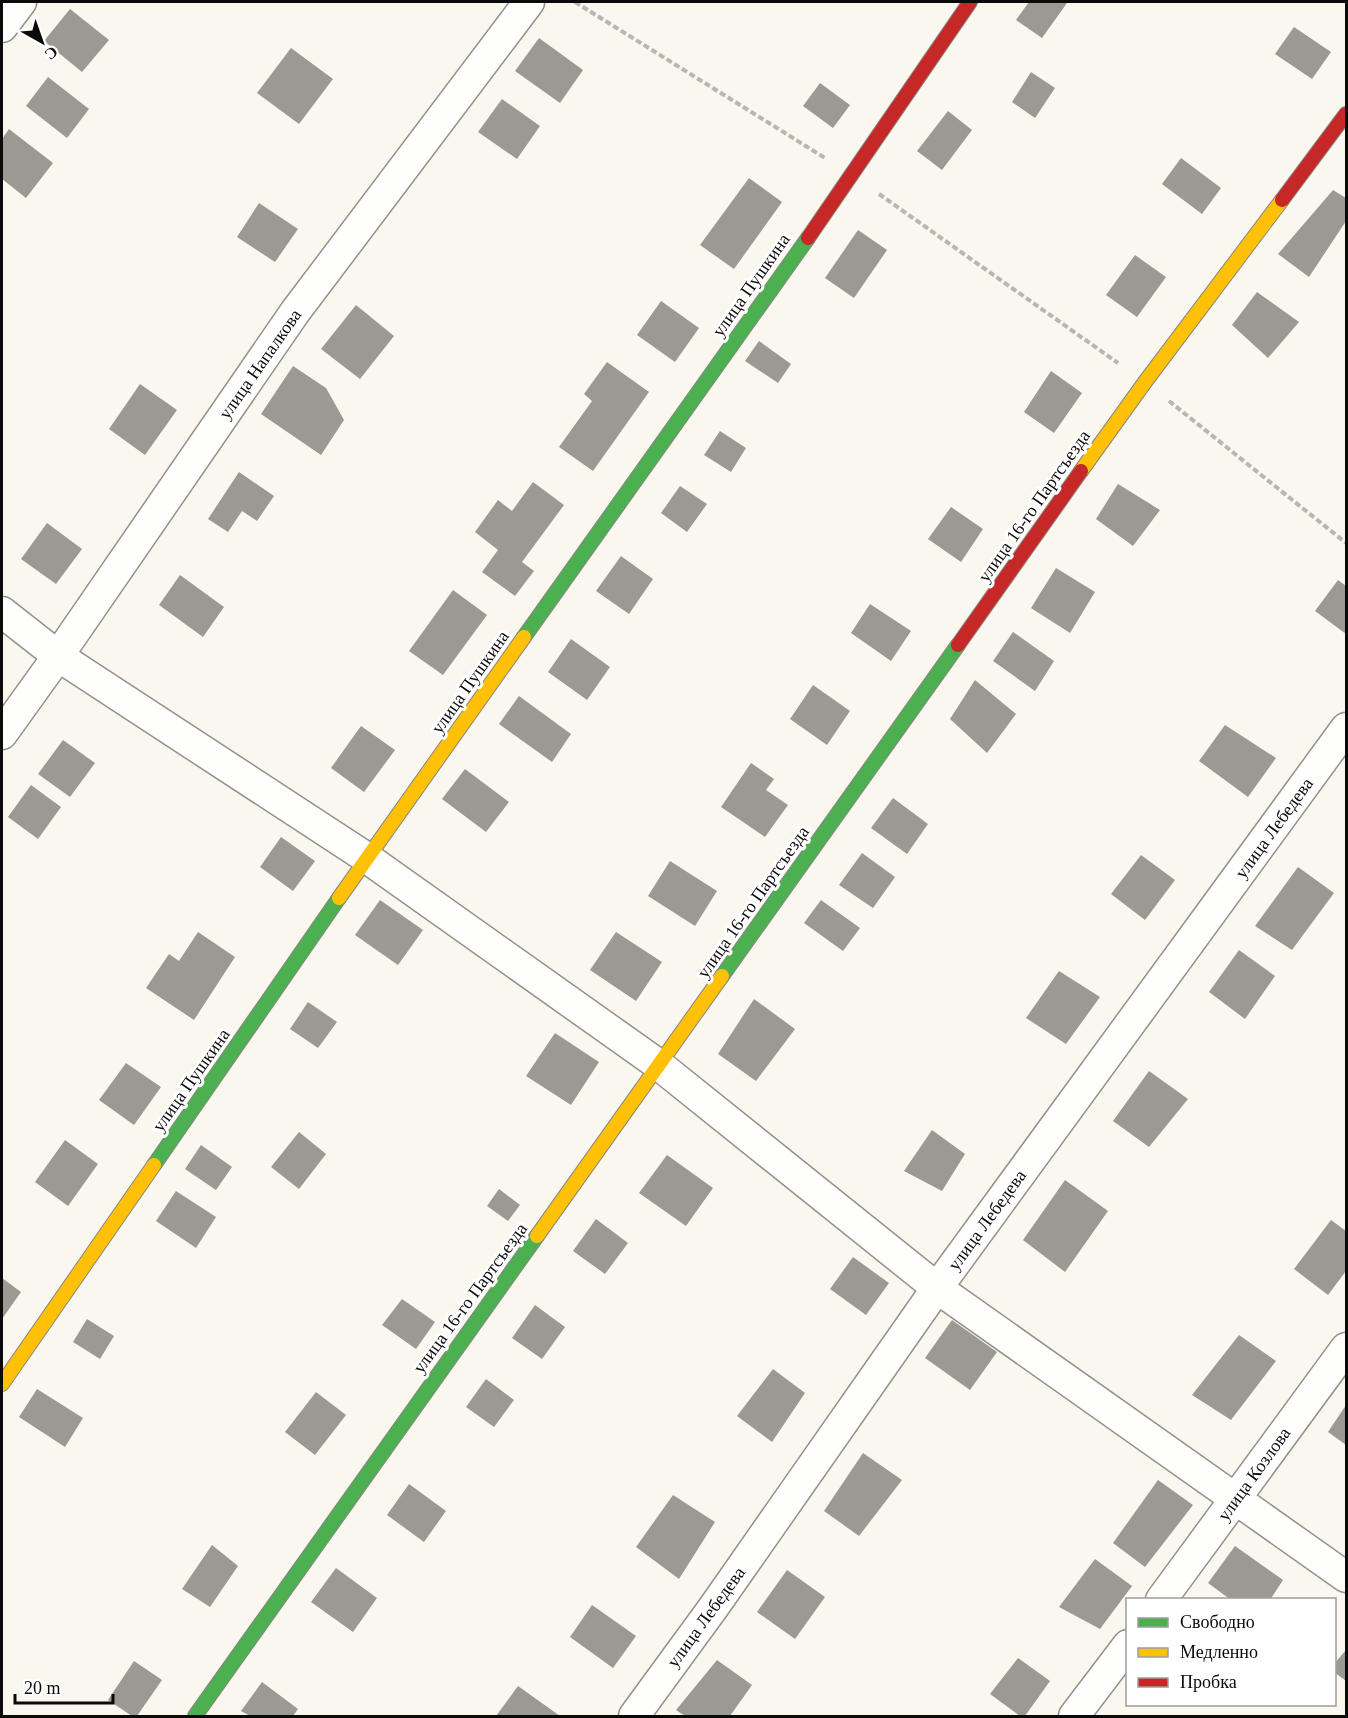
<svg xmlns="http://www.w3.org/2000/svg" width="1348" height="1718" viewBox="0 0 1348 1718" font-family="'Times New Roman',serif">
  <rect width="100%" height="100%" fill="#f9f7ee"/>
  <!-- building -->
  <path fill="#9b9994" d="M1029,2H1064L1067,3L1042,38L1016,20Z
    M70,9L109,40L82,72L44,41Z
    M1294,27L1331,52L1312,79L1275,54Z
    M539,38L583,70L560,103L515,71Z
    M291,48L333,79L299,124L257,93Z
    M1031,72L1055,88L1035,118L1012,102Z
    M48,77L89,109L67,138L26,106Z
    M820,83L850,105L833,128L803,106Z
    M502,99L540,126L517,159L478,132Z
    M948,111L972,130L942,170L917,151Z
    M9,129L53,163L26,198L2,179V139Z
    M1181,158L1221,188L1202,214L1162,184Z
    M749,178L782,202L734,269L700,245Z
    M1333,190L1346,198V221L1309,277L1278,254Z
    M259,203L298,229L275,262L237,237Z
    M858,230L887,250L854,298L825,278Z
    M1135,255L1166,277L1137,317L1106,295Z
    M1257,292L1299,322L1268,358L1232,325Z
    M661,301L699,328L675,362L637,335Z
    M356,305L394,336L360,379L321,349Z
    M759,341L791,364L778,383L745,361Z
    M607,362L649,392L593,471L559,447L592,401L584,394Z
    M293,366L326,388L344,420L321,455L261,414Z
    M1051,371L1082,393L1054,433L1024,412Z
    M140,384L177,410L145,455L109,429Z
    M720,431L746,448L731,472L704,455Z
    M239,472L274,496L257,521L242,511L228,532L208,519Z
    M533,482L564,505L522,562L534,571L515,596L482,572L498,550L475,532L498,500L512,511Z
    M1118,484L1160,510L1133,546L1096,519Z
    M680,486L707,504L687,532L661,513Z
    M951,507L983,529L961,562L928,539Z
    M47,523L82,549L56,584L21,559Z
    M621,556L653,579L629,614L596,591Z
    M1056,568L1095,592L1070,633L1031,608Z
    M180,575L224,607L203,637L159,605Z
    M1338,580L1346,586V634L1315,611Z
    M453,590L487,615L443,675L409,651Z
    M870,604L911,631L891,661L851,633Z
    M1013,632L1054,661L1035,691L993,661Z
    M571,639L610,667L587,700L548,672Z
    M975,680L1016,714L987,753L950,719Z
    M813,685L850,711L827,745L790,719Z
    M519,696L571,734L552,762L499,724Z
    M1225,725L1276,758L1248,797L1199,761Z
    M361,726L395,750L364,792L331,768Z
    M63,740L95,763L70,797L38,774Z
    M751,763L774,779L766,790L788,805L765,837L721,807Z
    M465,769L509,802L486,832L442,799Z
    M31,785L61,807L38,839L8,817Z
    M893,798L928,824L907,854L871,828Z
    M281,837L315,861L293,891L260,867Z
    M862,853L895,877L873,908L839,885Z
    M1141,855L1175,880L1145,920L1111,894Z
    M670,861L717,891L695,926L648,896Z
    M1298,867L1334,893L1292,950L1255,926Z
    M380,900L423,930L398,965L355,935Z
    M821,900L860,928L843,951L804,923Z
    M198,932L235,957L194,1020L146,988L169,954L179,961Z
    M616,932L662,962L636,1001L590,970Z
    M1239,950L1275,976L1245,1019L1209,992Z
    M1059,971L1100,997L1066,1044L1026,1018Z
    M754,999L795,1029L756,1081L718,1054Z
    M308,1002L337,1022L318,1048L290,1029Z
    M555,1033L599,1062L571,1105L526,1076Z
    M126,1063L161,1087L134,1125L99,1100Z
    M1149,1071L1188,1099L1149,1147L1113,1121Z
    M932,1130L965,1154L942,1191L904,1171Z
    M299,1132L326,1154L299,1189L271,1167Z
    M65,1140L98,1164L68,1206L35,1182Z
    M201,1145L232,1167L216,1190L185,1169Z
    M667,1155L713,1188L686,1226L639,1193Z
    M1065,1180L1108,1211L1065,1272L1023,1240Z
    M499,1189L520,1205L508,1221L487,1206Z
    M176,1191L216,1217L196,1248L156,1221Z
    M596,1219L628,1243L605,1274L573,1251Z
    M1331,1220L1346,1231V1271L1328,1295L1294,1269Z
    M853,1257L889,1283L866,1315L830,1289Z
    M2,1278L21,1292L2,1319Z
    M402,1299L435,1322L416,1349L382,1325Z
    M535,1305L565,1327L542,1359L512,1338Z
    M87,1319L114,1336L100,1359L73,1342Z
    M952,1320L997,1352L970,1390L925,1358Z
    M1239,1335L1276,1361L1231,1420L1192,1395Z
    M773,1369L805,1393L772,1442L737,1416Z
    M486,1379L514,1400L494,1427L466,1407Z
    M37,1389L83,1418L65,1447L19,1417Z
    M316,1392L346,1415L315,1455L285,1432Z
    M1346,1405V1445L1328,1432Z
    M863,1453L902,1480L859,1536L824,1511Z
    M1158,1480L1193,1505L1145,1567L1113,1543Z
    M409,1484L446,1511L424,1542L387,1515Z
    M673,1495L715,1522L679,1579L636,1547Z
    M212,1545L238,1566L210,1607L182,1589Z
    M1235,1546L1283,1580L1270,1600H1231L1208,1583Z
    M1095,1559L1132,1586L1100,1629L1059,1607Z
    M336,1568L377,1598L353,1632L311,1602Z
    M787,1570L825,1597L795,1639L757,1612Z
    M592,1605L636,1636L613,1668L570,1637Z
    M1346,1650V1681L1334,1672V1664Z
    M1018,1658L1050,1681L1025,1716H1020L990,1694Z
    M717,1660L752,1685L730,1716H685L676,1710Z
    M134,1661L162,1680L137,1716H132L108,1700Z
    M262,1682L298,1709L293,1716H250L241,1711Z
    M518,1686L560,1716H496Z"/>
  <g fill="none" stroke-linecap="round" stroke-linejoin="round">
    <!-- street casing -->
    <g stroke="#92918d" stroke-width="33">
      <path id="street" d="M2,27L21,2
        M2,612L58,656L367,858L659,1065L937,1288L1346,1577
        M2,734L58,656L295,312L529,2
        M1161,1600L1346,1348
        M634,1716L713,1608L937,1288L1346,728
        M1074,1716L1128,1645"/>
    </g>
    <!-- fast casing -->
    <g stroke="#888783" stroke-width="16">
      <path id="fast" d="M524,637L808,238
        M722,976L958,645
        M154,1165L339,898
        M195,1716L537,1236"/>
    </g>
    <!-- slow casing -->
    <g stroke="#888783" stroke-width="16">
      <path id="slow" d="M1081,471L1145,382L1282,200
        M339,898L524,637
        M537,1236L722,976
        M2,1384L154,1165"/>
    </g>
    <!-- jam casing -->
    <g stroke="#888783" stroke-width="16">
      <path id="jam" d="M1282,200L1346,114
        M808,238L970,2
        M958,645L1081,471"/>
    </g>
    <!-- path -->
    <path stroke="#b7b6b5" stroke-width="4" stroke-dasharray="6 3" stroke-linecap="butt" d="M575,2L825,158
      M879,194L1118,363
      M1169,401L1346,543"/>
    <!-- street -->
    <use href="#street" stroke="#fefefc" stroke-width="30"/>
    <!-- fast -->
    <use href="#fast" stroke="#4caf50" stroke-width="14"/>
    <!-- slow -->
    <use href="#slow" stroke="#ffc107" stroke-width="14"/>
    <!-- jam -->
    <use href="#jam" stroke="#c62828" stroke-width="14"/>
  </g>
  <g text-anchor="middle" stroke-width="6" stroke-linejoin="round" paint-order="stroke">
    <!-- street labels -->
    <g font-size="18" fill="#0a0a0a" stroke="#fff">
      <text transform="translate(751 285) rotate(-55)" y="6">улица Пушкина</text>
      <text transform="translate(260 364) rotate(-55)" y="6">улица Напалкова</text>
      <text transform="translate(1034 506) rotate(-55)" y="6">улица 16-го Партсъезда</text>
      <text transform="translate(470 682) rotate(-55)" y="6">улица Пушкина</text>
      <text transform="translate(1274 828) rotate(-54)" y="6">улица Лебедева</text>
      <text transform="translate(753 902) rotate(-55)" y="6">улица 16-го Партсъезда</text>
      <text transform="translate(191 1080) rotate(-55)" y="6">улица Пушкина</text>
      <text transform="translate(987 1220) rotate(-54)" y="6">улица Лебедева</text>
      <text transform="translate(470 1298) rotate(-54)" y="6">улица 16-го Партсъезда</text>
      <text transform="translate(1254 1474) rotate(-54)" y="6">улица Козлова</text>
      <text transform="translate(706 1617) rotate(-54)" y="6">улица Лебедева</text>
    </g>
  </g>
  <!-- border -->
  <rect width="1348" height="1718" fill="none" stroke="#0a0a0a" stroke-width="6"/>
  <!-- legend -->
  <rect x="1126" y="1598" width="210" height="108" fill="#ffffff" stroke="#9d9d9d" stroke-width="1.5"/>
  <rect x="1138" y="1618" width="30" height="9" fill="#4caf50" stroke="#9d9d9d" stroke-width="1.5"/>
  <text x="1180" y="1628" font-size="18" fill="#0a0a0a">Свободно</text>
  <rect x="1138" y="1648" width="30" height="9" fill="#ffc107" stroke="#9d9d9d" stroke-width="1.5"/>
  <text x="1180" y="1658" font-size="18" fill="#0a0a0a">Медленно</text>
  <rect x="1138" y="1678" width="30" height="9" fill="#c62828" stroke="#9d9d9d" stroke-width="1.5"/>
  <text x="1180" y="1688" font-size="18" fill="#0a0a0a">Пробка</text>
  <!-- north arrow -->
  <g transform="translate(42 42) rotate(140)" stroke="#ffffff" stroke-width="4.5" paint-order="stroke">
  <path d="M0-4.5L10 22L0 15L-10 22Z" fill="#0a0a0a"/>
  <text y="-9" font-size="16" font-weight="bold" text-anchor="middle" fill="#0a0a0a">С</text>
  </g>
  <!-- scale -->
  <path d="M15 1694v9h98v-9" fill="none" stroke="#0a0a0a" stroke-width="3"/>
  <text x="24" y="1694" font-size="18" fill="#0a0a0a" stroke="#ffffff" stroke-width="4.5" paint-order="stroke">20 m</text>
</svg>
